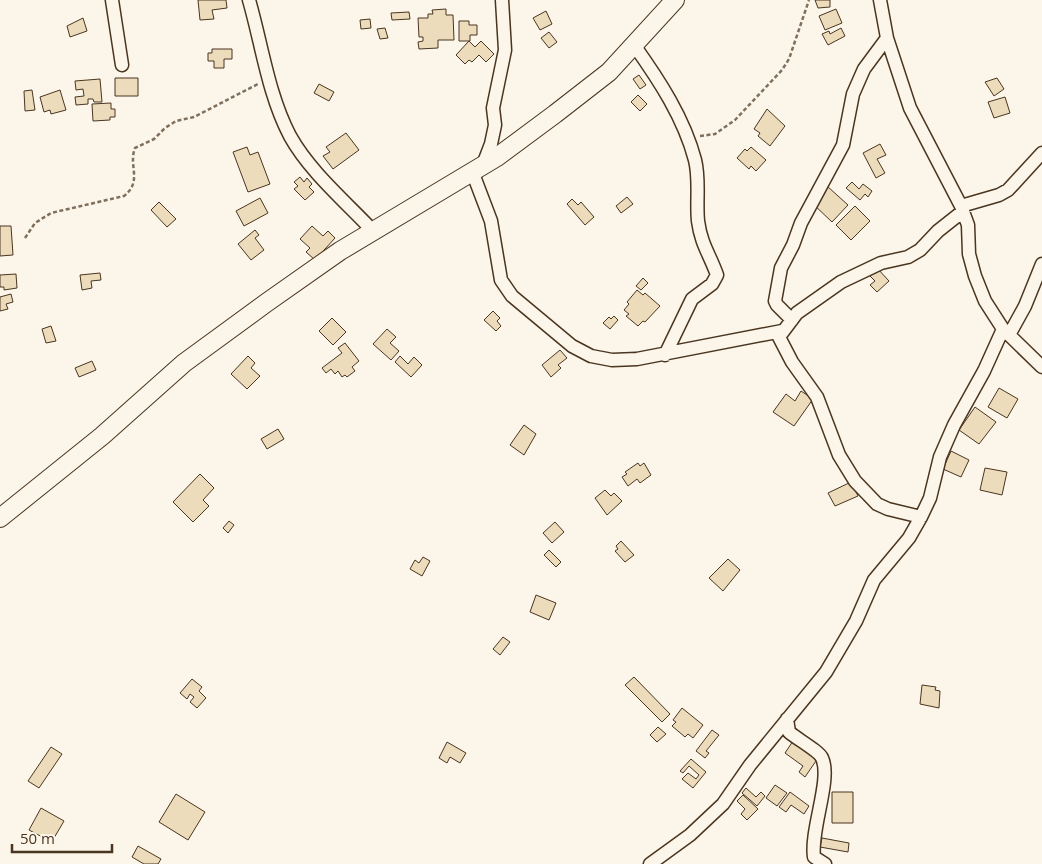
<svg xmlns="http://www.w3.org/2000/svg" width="1042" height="864" viewBox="0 0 1042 864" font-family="'Open Sans',sans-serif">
  <rect width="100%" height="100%" fill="#fbf6e9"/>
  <!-- building -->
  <path fill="#ecdcbc" stroke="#4a3520" d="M198,0H226L227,8L212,10L214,19L200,20Z
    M815,0H830V7L818,8Z
    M446,9V15H453L454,40H438V48L419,49L418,42L423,41V37H419L418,18H428V14H433L432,10Z
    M836,9L842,23L825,30L819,16Z
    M546,11L552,24L540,30L533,18Z
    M409,12L410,19L392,20L391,13Z
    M83,18L87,31L70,37L67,26Z
    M370,19L371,28L361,29L360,20Z
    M459,21H469V25H477V35H470V41H459Z
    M385,28L388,38L380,39L377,29Z
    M841,28L845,36L828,45L822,34L829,31L830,34Z
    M549,32L557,42L549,48L541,38Z
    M469,41L475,47L481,41L494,54L486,62L479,55L472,62L469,60L465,64L456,55Z
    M212,49H232V59H224V68H214V61H208V53H212Z
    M639,75L646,85L640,89L633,79Z
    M115,78H138V96H115Z
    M997,78L1004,89L994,96L985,82Z
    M100,79L102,102H94L93,99H88V104L76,105L75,97L84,96L83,89L76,90L75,81Z
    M319,84L334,92L329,101L314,93Z
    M32,90L35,110L25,111L24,91Z
    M60,90L66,110L51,114L50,110L44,112L40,97Z
    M638,95L647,104L640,111L631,102Z
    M1005,97L1010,113L994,118L988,102Z
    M111,103V109H115V117H110V120L93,121L92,104Z
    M767,109L785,126L770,146L758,136L760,133L754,129Z
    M346,133L359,150L333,169L323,156L330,152L326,147Z
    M880,144L886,155L877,159L885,173L876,178L863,153Z
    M247,147L250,155L258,152L270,184L248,192L233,152Z
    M751,147L766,160L756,171L751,166L749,169L737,158L745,149L747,151Z
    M300,177L304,182L307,178L312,184L309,187L314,192L305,200L294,189L298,186L294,182Z
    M852,182L859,189L863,184L872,191L868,197L865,194L860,200L846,188Z
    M827,186L848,205L832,222L812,203Z
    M627,197L633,204L621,213L616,206Z
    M260,198L268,213L244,226L236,211Z
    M572,199L578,205L581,202L594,217L585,225L567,204Z
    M159,202L176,219L167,227L151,210Z
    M855,206L870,221L851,240L836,225Z
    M0,226H11L13,255L0,256Z
    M312,226L323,236L328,231L335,238L315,260L306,252L310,248L300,239Z
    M255,230L259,235L255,238L264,250L251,260L238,244Z
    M877,268L889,281L877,292L870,285L875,281L869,275Z
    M100,273L101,280L91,281L92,288L82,290L80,275Z
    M16,274L17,288L4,290V287H0V275Z
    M643,278L648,283L641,290L636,286Z
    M637,290L643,295L645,293L660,306L645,322L643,321L638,326L626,316L629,314L624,310L629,304L627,302Z
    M11,294L13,302L6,304L8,309L0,311V297Z
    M493,311L500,318L497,321L501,326L496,331L484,320Z
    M614,316L618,320L610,329L603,323L609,317L611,319Z
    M332,318L346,332L333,345L319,331Z
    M51,326L56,341L46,343L42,329Z
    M387,329L396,337L390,343L399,351L391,360L373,344Z
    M345,343L359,361L352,367L355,371L347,377L345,375L342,377L338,371L335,374L331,369L326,373L322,368L342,353L338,348Z
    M560,350L567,358L558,365L561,368L551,377L542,365Z
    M248,356L255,363L251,368L260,376L247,389L231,374Z
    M400,356L408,364L414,357L422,365L411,377L395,362Z
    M92,361L96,370L79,377L75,368Z
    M999,388L1018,399L1007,418L988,407Z
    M801,391L813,399L794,426L773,412L786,394L795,401Z
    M975,407L996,422L979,444L959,430Z
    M524,425L536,434L524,455L510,445Z
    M278,429L284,439L267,449L261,439Z
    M951,451L969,460L961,477L943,469Z
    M638,463L640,466L644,463L651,475L640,483L637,479L628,486L622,477L627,474L625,472Z
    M985,468L1007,472L1002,495L980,490Z
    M200,474L214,488L203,500L209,506L193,522L173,502Z
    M851,482L858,496L835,506L828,493Z
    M605,490L611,496L614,493L622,501L607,515L595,498Z
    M229,521L234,525L228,533L223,528Z
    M555,522L564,532L552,543L543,533Z
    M621,541L634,555L625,562L615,551L618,549L616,546Z
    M549,550L561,562L556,567L544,555Z
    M423,557L430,561L422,576L410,569L415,560L419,563Z
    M728,559L740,570L723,591L709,578Z
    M536,595L556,603L549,620L530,612Z
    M503,637L510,642L500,655L493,649Z
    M634,677L670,714L662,722L625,685Z
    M192,679L202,687L199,691L206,698L197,708L190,702L194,697L190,694L187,699L180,693Z
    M922,685L936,687L935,690L940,691L939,708L920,704Z
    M682,708L703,725L693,738L688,734L685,737L672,726L676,722L673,720Z
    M658,727L666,734L657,742L650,735Z
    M712,730L719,735L706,751L709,753L705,758L696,751Z
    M793,741L818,758L805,777L799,772L803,766L785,753Z
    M447,742L466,753L460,763L450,757L447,763L439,758Z
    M51,747L62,754L39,788L28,781Z
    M691,759L706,772L693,788L682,779L688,773L696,779L699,775L689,766L683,773L680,771Z
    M775,785L787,793L777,806L766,798Z
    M746,788L756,797L761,792L765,796L757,806L742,793Z
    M790,792L809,806L804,814L791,805L786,812L779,807Z
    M832,792H853V823H832Z
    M176,794L205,812L188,840L159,822Z
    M743,795L758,809L747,820L741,814L745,809L737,801Z
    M41,808L64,821L54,838L51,836L48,840L29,830Z
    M822,838L849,843L848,852L820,847Z
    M138,846L161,859L158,864H144L132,857Z"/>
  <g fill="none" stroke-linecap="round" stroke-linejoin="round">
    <!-- street casing -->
    <g stroke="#4a3520" stroke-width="15">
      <path id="street" d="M112,0L122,65
        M249,0C262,45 268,94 290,136C310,172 346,202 374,232
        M880,0L887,38L910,108L961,206L968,225L969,254L975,276L985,301L1003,329L1042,367
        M634,45C659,80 684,118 695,160C700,180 696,201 698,221C701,244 710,255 717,275L712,284L692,299L665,355
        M483,165L491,144L495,125L493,108L505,50L502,0
        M472,171L491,221L501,280L512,296L572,346L591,356L612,360L637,359L782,331
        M961,206L999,195L1008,190L1042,153
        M792,320L777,305L775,301L781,268L793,245L801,223L843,145L853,94L864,69L887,38
        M1009,335L1025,306L1042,264
        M921,517L888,509L877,504L855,481L839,455L817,397L792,362L779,337L797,313L841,282L881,263L908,257L920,250L938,231L962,212
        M787,719L789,732C797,739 819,751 822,758C832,779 810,830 814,857L825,864
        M650,864L690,835L723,804L750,765L826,672L856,621L874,580L909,538L921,517L930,498L940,457L954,425L984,371L1003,329"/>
    </g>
    <!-- secondary casing -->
    <g stroke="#4a3520" stroke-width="20">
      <path id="secondary" d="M0,518L102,436L184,363L266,303L340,251L497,157L555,114L609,72L675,0"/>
    </g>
    <!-- path -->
    <path stroke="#7f6f5c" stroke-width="2.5" stroke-dasharray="4 2.5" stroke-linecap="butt" d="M700,136L715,134L735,120L782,70L789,59L809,0
      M25,238L35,223L51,213L124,196C143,181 128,166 135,148L154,139L165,128L176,121L194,117L258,84"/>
    <!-- street -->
    <use href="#street" stroke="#fbf6e9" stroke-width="12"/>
    <!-- secondary -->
    <use href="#secondary" stroke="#fbf6e9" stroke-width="18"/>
  </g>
  <!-- scale -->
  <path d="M12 844v8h100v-8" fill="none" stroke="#4a3520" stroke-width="2.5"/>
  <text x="20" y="844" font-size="15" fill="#4a3520" stroke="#fbf6e9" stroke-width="4" paint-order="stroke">50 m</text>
</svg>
